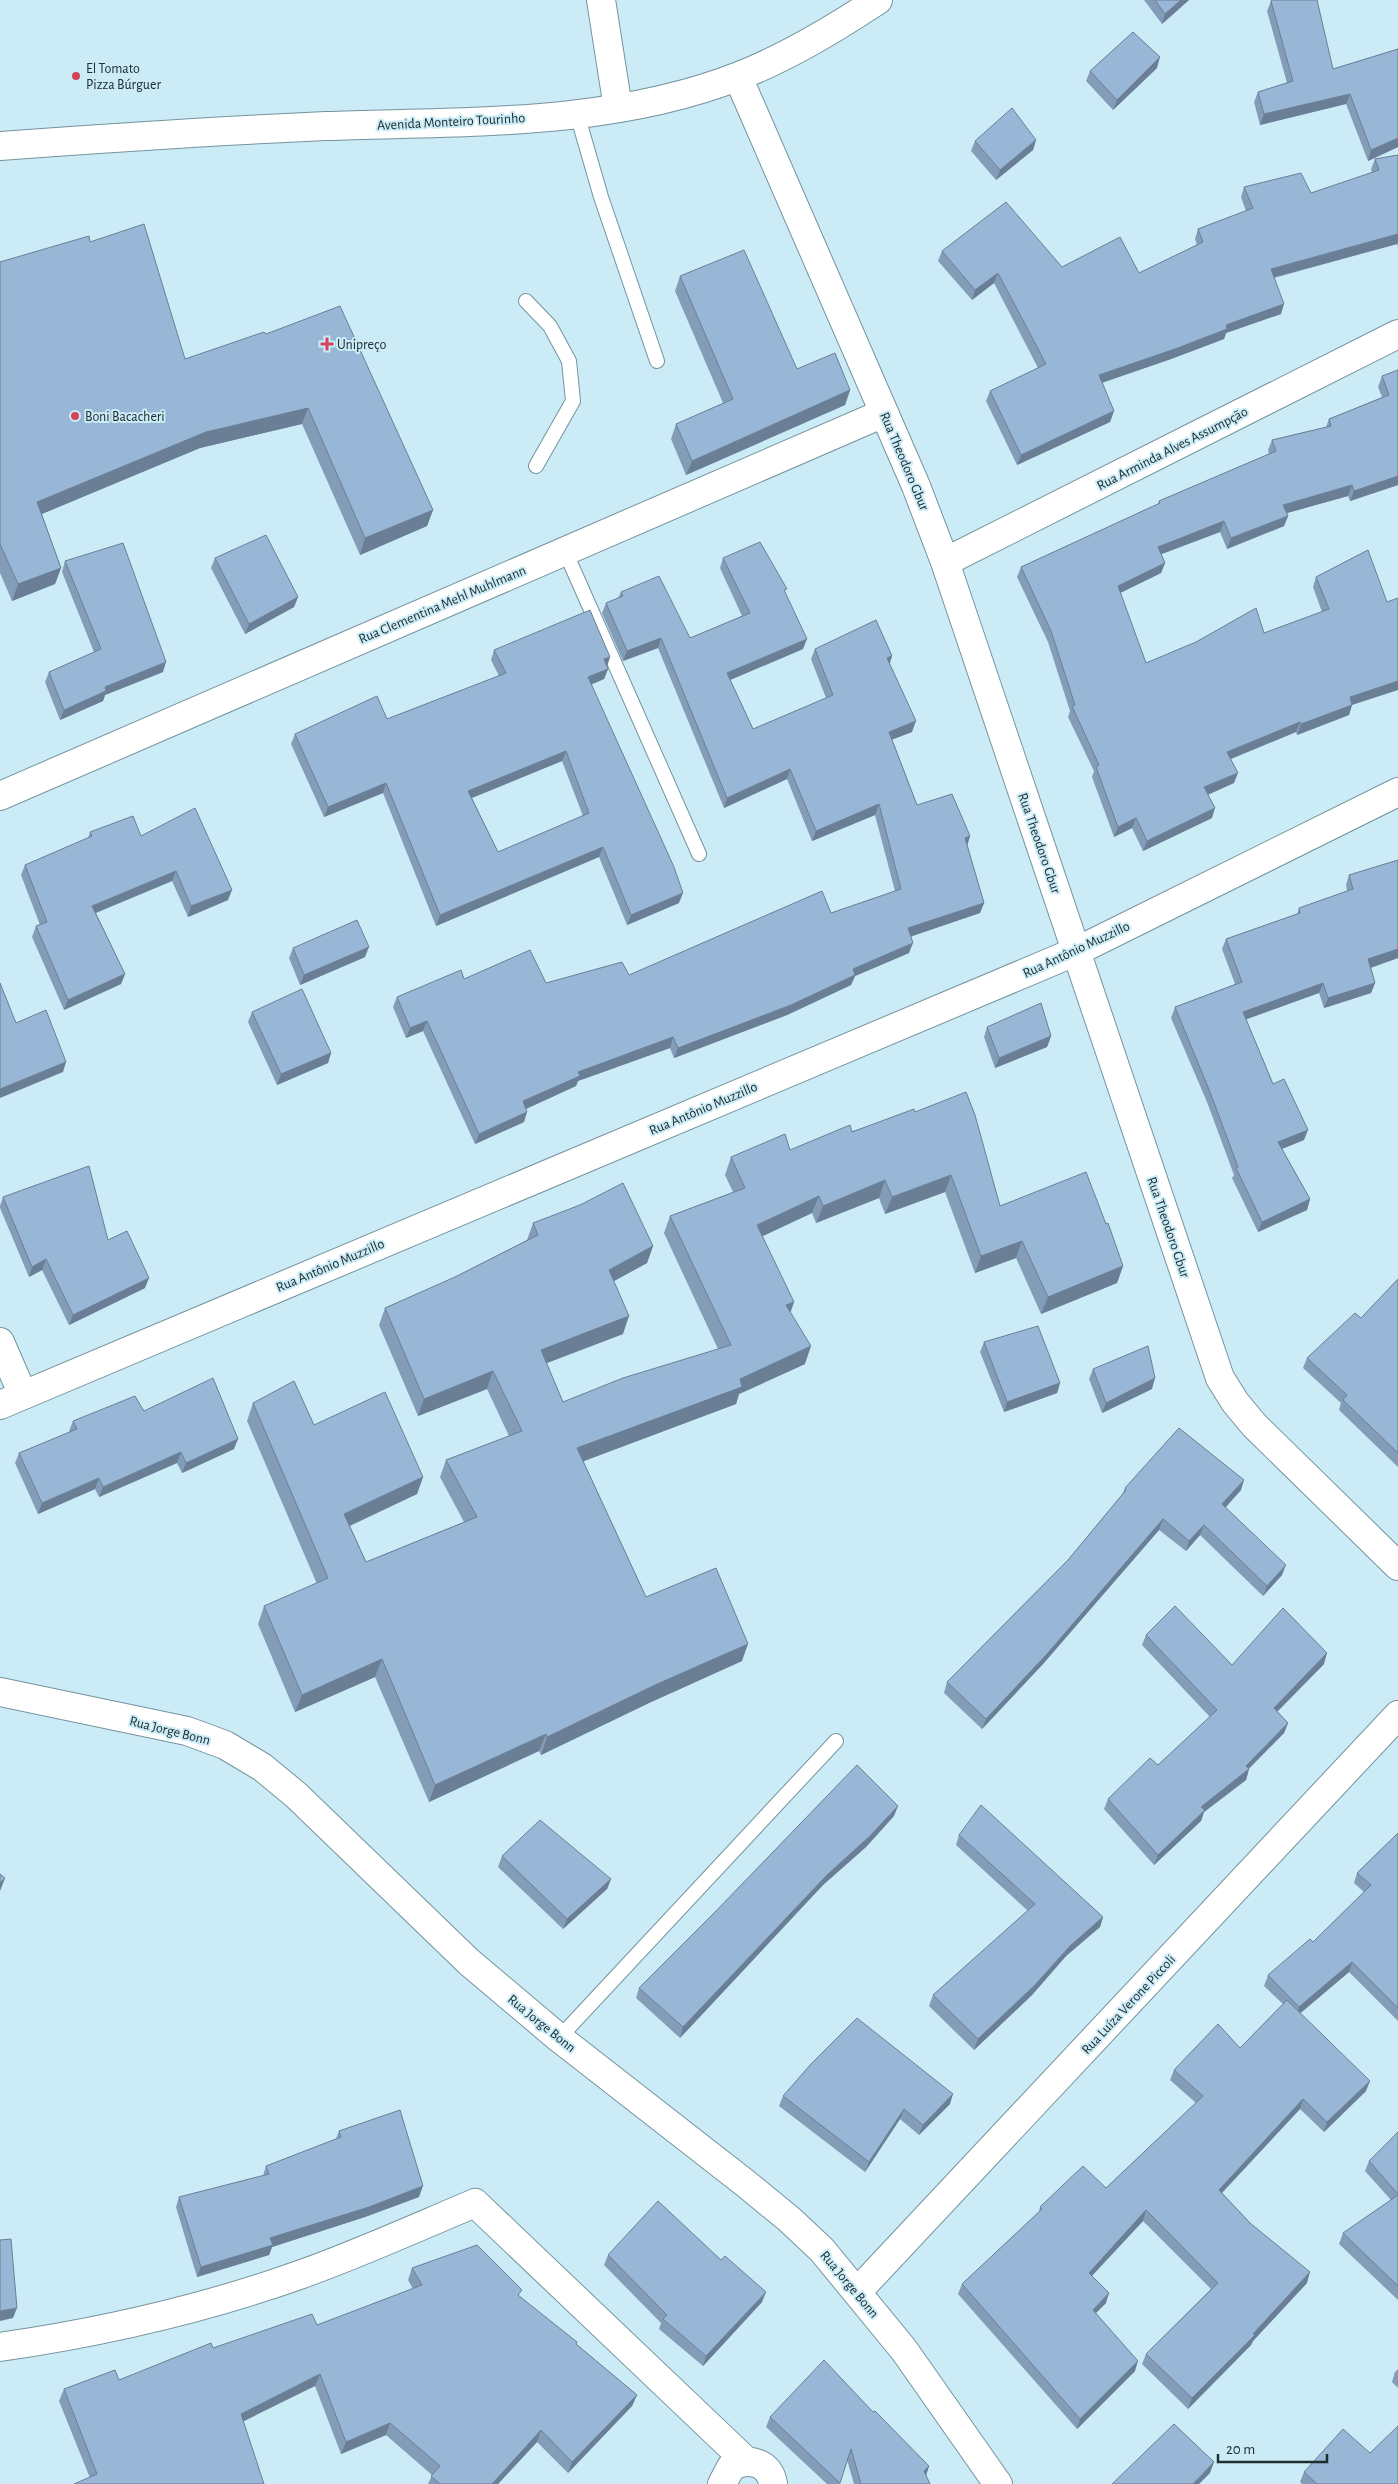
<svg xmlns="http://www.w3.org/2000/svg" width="1398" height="2484" viewBox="0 0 1398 2484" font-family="'Alegreya Sans',sans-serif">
  <rect width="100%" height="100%" fill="#cbecf7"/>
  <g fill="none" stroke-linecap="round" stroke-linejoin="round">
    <!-- service casing -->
    <g stroke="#74939d" stroke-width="16">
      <path id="service" d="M577,114L601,197L657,361
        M526,301L550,326L569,361L573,401L536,466
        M565,551L699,854
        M559,2038L836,1741"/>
    </g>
    <!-- minor casing -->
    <g stroke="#74939d" stroke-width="30">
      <path id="minor" d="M601,0L618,108
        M738,77L916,486L945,562L1220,1378L1235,1402L1254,1425L1398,1566
        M945,562L1398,334
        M0,796L884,413
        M0,1342L23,1395
        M0,1405L1077,951L1398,792
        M857,2292L1398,1715
        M0,2347C103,2332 204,2309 302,2274C361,2253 418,2227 475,2203L746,2461
        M722,2484L731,2467C748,2457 770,2462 773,2484"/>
    </g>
    <!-- tertiary casing -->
    <g stroke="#74939d" stroke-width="30">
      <path id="tertiary" d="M0,1692L187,1731L225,1745L262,1767L296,1795L469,1962L559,2038L745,2183L789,2219L822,2250L904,2350L998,2484"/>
    </g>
    <!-- secondary casing -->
    <g stroke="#74939d" stroke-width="30">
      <path id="secondary" d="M0,146C109,138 217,131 326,126C463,121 609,127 739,76C788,57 834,29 878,0"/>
    </g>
    <!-- service -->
    <use href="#service" stroke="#fff" stroke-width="14"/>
    <!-- minor -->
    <use href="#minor" stroke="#fff" stroke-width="28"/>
    <!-- tertiary -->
    <use href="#tertiary" stroke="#fff" stroke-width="28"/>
    <!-- secondary -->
    <use href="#secondary" stroke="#fff" stroke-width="28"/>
  </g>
  <!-- wall -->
  <path fill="#839db8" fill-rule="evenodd" d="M1144,0H1189L1162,24Z
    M1271,1L1333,69L1398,49V147L1368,161L1346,104L1260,125L1254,102L1258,92L1287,83L1267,11Z
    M1157,68L1113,110L1086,81L1090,71Z
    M1036,140L1033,150L996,180L971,151L975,141Z
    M1398,155V247L1397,244L1274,278L1281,314L1226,333L1224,339L1171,359L1102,383L1114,411L1110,422L1017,465L986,401L990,391L1038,368L994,283L972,300L938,261L942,251L1062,267L1139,273L1197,245L1195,239L1198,229L1246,211L1241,197L1244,187L1311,193L1372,173L1371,169L1375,159Z
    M90,242L185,359L266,334L433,510L427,526L360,555L302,424L200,448L42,514L61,568L55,584L12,601L0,573V262Z
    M680,276L797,369L850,390L845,405L686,475L671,439L676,424L723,403L675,291Z
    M1398,370V485L1350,501L1348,496L1287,513L1288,516L1284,526L1227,549L1220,532L1161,554L1165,563L1161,573L1120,593L1146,663L1264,633L1322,612L1313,587L1316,577L1368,550L1352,705L1349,715L1297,735L1296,732L1231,759L1234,783L1208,794L1212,818L1143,851L1132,828L1114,837L1092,777L1094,771L1068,717L1070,711L1048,642L1017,577L1021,567L1158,504L1159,501L1269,454L1268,450L1272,440L1326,427L1329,419L1382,397L1378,387L1382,376Z
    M215,558L298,597L294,607L245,634L211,568Z
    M723,558L785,592L803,649L730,680L753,729L826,698L811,659L815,649L892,656L889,664L912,732L892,739L917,805L970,836L967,845L984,903L980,913L910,936L909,953L855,976L851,985L787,1015L674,1058L670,1048L578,1081L576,1086L526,1109L524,1122L475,1144L423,1031L406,1038L393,1007L397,997L464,979L546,983L629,975L831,913L895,891L875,815L812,841L787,779L724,808L658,648L623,661L602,613L606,603L618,598L621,592L690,638L742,616L720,568Z
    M65,561L163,672L105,695L103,701L60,720L45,682L49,672L94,652L62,572Z
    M494,650L607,667L608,669L604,679L591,685L679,903L627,925L599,857L436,926L383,793L324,817L291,744L295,734L387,719L499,676L491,660ZM562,761L583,816L498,852L472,798Z
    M90,832L141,836L228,900L188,917L172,881L96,913L125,974L121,984L64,1010L32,937L36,926L40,925L21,875L25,865L88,838Z
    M1398,860V958L1371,967L1375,983L1371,993L1324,1008L1319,993L1246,1019L1273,1084L1304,1140L1282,1149L1310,1199L1307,1210L1258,1232L1232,1178L1234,1175L1207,1102L1171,1018L1175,1007L1235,984L1222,949L1226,939L1297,914L1299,908L1347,891L1346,885L1349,875Z
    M293,948L365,957L300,985L289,958Z
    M252,1012L331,1053L328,1063L277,1085L248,1022Z
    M987,1027L1051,1036L1047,1047L995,1068L984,1037Z
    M915,1112L1000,1206L1123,1266L1117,1283L1041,1314L1016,1258L975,1273L945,1192L885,1214L879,1198L816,1223L812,1213L762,1236L790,1312L805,1364L739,1394L736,1404L583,1461L646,1597L742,1661L649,1703L541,1755L539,1751L429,1802L375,1677L295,1712L258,1624L264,1606L317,1584L247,1421L253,1403L314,1425L423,1477L417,1494L350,1526L366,1562L464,1522L440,1477L446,1460L509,1436L487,1389L418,1416L379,1325L385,1308L455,1277L527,1240L533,1223L653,1246L647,1263L614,1281L623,1334L546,1363L563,1402L718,1349L664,1233L670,1216L733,1192L725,1175L731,1157L790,1150Z
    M3,1197L108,1240L145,1288L69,1325L42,1270L29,1277L0,1208V1206Z
    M1398,1279V1467L1339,1410L1341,1403L1303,1368L1307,1358L1361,1318Z
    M984,1342L1060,1383L1057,1393L1004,1412L980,1352Z
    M1093,1369L1152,1389L1102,1413L1089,1379Z
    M144,1411L234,1449L182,1473L177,1463L99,1497L95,1489L38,1514L15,1463L19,1453L70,1432L69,1431L73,1421Z
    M1125,1488L1241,1490L1225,1507L1282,1575L1263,1596L1200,1535L1186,1551L1159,1530L1043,1664L982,1729L944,1693L947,1682L1068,1560L1122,1495Z
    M1146,1635L1232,1665L1324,1664L1277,1712L1288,1723L1284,1733L1249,1769L1246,1780L1204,1812L1201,1821L1154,1865L1104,1809L1108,1799L1158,1765L1210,1717L1142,1645Z
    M894,1816L866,1847L823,1885L680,2038L636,1998L639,1988Z
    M1398,1833V2021L1349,1972L1300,2013L1366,2091L1324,2132L1300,2109L1222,2193L1307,2283L1253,2341L1251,2345L1188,2409L1142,2364L1146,2354L1211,2289L1143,2221L1092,2276L1106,2303L1096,2313L1135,2371L1077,2429L958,2294L962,2284L1039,2212L1040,2207L1106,2188L1196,2103L1170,2080L1174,2070L1240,2048L1283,2004L1264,1986L1268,1975L1313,1942L1364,1892L1354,1883L1357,1873Z
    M959,1835L1103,1917L1100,1927L1066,1956L1032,1995L974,2050L929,2006L933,1995L1028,1911L956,1845Z
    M502,1856L611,1879L607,1889L563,1929L498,1867Z
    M783,2096L950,2104L919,2135L900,2119L865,2172L779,2106Z
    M339,2131L419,2197L365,2217L272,2247L269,2255L197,2277L176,2207L179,2197L263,2176L266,2166L336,2139Z
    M1398,2132V2300L1339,2244L1343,2233L1391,2200L1365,2171L1369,2161Z
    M608,2255L762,2302L703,2366L659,2329L661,2323L604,2265Z
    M412,2268L520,2297L637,2395L632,2406L568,2473L537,2442L498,2484H428L432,2475L386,2435L341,2454L315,2386L90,2478L59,2401L64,2389L119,2380L213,2348L317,2325L413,2289L408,2280Z
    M1398,2369V2388L1392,2382L1395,2372Z
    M873,2412L929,2466L926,2475L930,2484H854L847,2460L840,2484H827L766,2427L770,2417Z
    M1370,2453L1398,2484H1302L1300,2482L1304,2472Z"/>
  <!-- shaded-wall -->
  <path fill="#6a7f96" d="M1181,0H1189L1162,24L1165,14Z
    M1160,57L1157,68L1113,110L1117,100Z
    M1350,94L1346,104L1260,125L1264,114Z
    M1398,138V147L1368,161L1371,150Z
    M1036,140L1033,150L996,180L1000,170Z
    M1398,234V241L1397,244L1267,279L1271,269Z
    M998,273L994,283L972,300L975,290Z
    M1284,304L1281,314L1226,333L1224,339L1171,359L1095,385L1099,375L1226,325Z
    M850,390L845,405L686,475L692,461Z
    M308,408L302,424L200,448L32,518L37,502L206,432Z
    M1114,411L1110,422L1017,465L1021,455Z
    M1398,476V485L1350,501L1354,491Z
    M1352,485L1348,496L1280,515L1283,505Z
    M433,510L427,526L360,555L365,538Z
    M1288,516L1284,526L1227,549L1231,538Z
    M1224,521L1220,532L1154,557L1158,547Z
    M1165,563L1161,573L1114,596L1118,586Z
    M61,568L55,584L12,601L18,584Z
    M298,597L294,607L245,634L249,624Z
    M661,638L658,648L623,661L627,651Z
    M807,639L803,649L723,683L727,673Z
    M892,656L889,666L887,658Z
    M610,657L607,667L604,659Z
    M166,662L163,672L105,695L103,701L60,720L64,710L105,687Z
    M608,669L604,679L584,687L588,677Z
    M1398,681V690L1352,705L1349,715L1297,735L1301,724L1350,697Z
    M916,721L912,732L886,742L889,732Z
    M1300,722L1296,732L1223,762L1227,752Z
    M566,751L562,761L464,801L468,791Z
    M790,769L787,779L724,808L727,798Z
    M1238,773L1234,783L1201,798L1204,787Z
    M386,783L383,793L324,817L328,807Z
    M879,804L875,815L812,841L816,831Z
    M1215,808L1212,818L1143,851L1147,841Z
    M1136,818L1132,828L1114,837L1118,827Z
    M970,836L967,846L965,838Z
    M603,847L599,857L436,926L440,915Z
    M176,871L172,881L88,916L92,906Z
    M232,890L228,900L188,917L191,906Z
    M683,893L679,903L627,925L631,915Z
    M984,903L980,913L904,939L908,928Z
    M913,943L909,953L855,976L851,985L787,1015L674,1058L678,1048L853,969Z
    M369,947L365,957L300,985L304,975Z
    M1398,949V958L1365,970L1368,959Z
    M125,974L121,984L64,1010L68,1000Z
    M1323,983L1319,993L1239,1022L1243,1012Z
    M1375,983L1371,993L1324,1008L1328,998Z
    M427,1021L423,1031L406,1038L410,1028Z
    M1051,1036L1047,1047L995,1068L999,1058Z
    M673,1037L670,1048L578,1081L576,1086L519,1112L523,1101L578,1072Z
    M331,1053L328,1063L277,1085L281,1074Z
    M66,1062L63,1072L0,1098V1089Z
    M527,1112L524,1122L475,1144L479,1134Z
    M1308,1130L1304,1140L1274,1152L1278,1142Z
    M951,1175L945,1192L885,1214L892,1197Z
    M885,1180L879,1198L816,1223L823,1206Z
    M819,1196L812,1213L750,1242L757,1225Z
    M1310,1199L1307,1210L1258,1232L1262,1222Z
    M1022,1241L1016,1258L975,1273L981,1256Z
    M653,1246L647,1263L603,1287L609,1270Z
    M46,1259L42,1270L29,1277L32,1267Z
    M1123,1266L1117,1283L1041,1314L1048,1297Z
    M149,1278L145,1288L69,1325L73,1315Z
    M794,1302L788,1320L786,1305Z
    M629,1316L623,1334L534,1368L541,1350Z
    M811,1346L805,1364L739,1394L736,1404L571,1466L577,1448L740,1379Z
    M493,1371L487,1389L418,1416L424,1399Z
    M1155,1378L1152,1389L1102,1413L1106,1403Z
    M1060,1383L1057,1393L1004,1412L1007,1402Z
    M238,1439L234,1449L182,1473L186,1463Z
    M181,1452L177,1463L99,1497L103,1487Z
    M423,1477L417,1494L338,1531L344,1514Z
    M99,1478L95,1489L38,1514L42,1503Z
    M1244,1480L1241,1490L1219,1515L1222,1504Z
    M1163,1519L1159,1530L1043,1664L982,1729L986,1719Z
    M1204,1525L1200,1535L1186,1551L1189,1541Z
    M1286,1565L1282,1575L1263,1596L1267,1586Z
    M748,1644L742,1661L649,1703L541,1755L547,1737L655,1685Z
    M1327,1653L1324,1664L1270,1719L1274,1708Z
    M382,1659L375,1677L295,1712L302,1695Z
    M1288,1723L1284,1733L1245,1772L1249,1769L1246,1780L1204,1812L1201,1821L1154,1865L1158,1855L1201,1807L1246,1766Z
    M546,1734L539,1751L429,1802L435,1785Z
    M898,1806L894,1816L866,1847L823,1885L680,2038L683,2027L827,1875Z
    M5,1878L0,1891V1883Z
    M611,1879L607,1889L563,1929L567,1919Z
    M1103,1917L1100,1927L1066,1956L1032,1995L974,2050L978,2039L1070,1946Z
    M1352,1962L1349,1972L1296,2017L1299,2007Z
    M1370,2081L1366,2091L1324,2132L1327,2122Z
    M953,2094L950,2104L919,2135L923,2125Z
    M1303,2099L1300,2109L1215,2200L1219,2190Z
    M904,2109L900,2119L865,2172L869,2162Z
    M423,2186L419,2197L365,2217L272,2247L269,2255L197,2277L201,2267L270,2238Z
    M1146,2210L1143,2221L1085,2283L1089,2273Z
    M1310,2272L1307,2283L1253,2341L1251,2345L1188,2409L1192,2398Z
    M766,2292L762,2302L703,2366L706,2356Z
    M1109,2293L1106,2303L1089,2320L1093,2310Z
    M17,2308L13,2318L0,2321V2311Z
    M1138,2361L1135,2371L1077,2429L1080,2419Z
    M320,2374L315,2386L236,2425L241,2414Z
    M637,2395L632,2406L568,2473L572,2462Z
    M390,2423L386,2435L341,2454L346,2442Z
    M541,2430L537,2442L498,2484H492Z
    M1214,2462L1210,2473L1199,2484H1193Z
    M929,2466L926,2476L924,2471Z"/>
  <!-- building -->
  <path fill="#98b6d6" stroke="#6a7f96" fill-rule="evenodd" d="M1155,0H1181L1165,14Z
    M1272,0H1317L1333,69L1398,49V138L1371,150L1350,94L1264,114L1258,92L1293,81L1271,1Z
    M1133,32L1160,57L1117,100L1090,71Z
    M1012,108L1036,140L1000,170L975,141Z
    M1398,155V234L1271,269L1284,304L1226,325L1227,329L1175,349L1099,375L1114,411L1021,455L990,391L1046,364L998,273L975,290L942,251L1006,202L1062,267L1120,237L1139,273L1203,242L1198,229L1253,208L1244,187L1301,173L1311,193L1379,170L1375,159Z
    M144,224L185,359L264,332L266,334L340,306L433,510L365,538L308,408L206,432L37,502L61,568L18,584L0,544V262L89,236L90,242Z
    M744,250L797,369L835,353L850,390L692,461L676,424L733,399L680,276Z
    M1398,370V476L1354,491L1352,485L1283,505L1288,516L1231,538L1224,521L1158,547L1165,563L1118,586L1146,663L1196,642L1256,608L1264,633L1329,609L1316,577L1368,550L1387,602L1398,598V681L1350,697L1352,705L1301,724L1300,722L1227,752L1238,773L1204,787L1215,808L1147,841L1136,818L1118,827L1096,767L1099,765L1072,706L1075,705L1051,631L1021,567L1160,503L1159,501L1276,451L1272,440L1331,426L1329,419L1389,395L1382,376Z
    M266,535L298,597L249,624L215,558Z
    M760,542L787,589L784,590L807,639L727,673L753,729L833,695L815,649L876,620L892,656L887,658L916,721L889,732L917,805L952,794L970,836L965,838L984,903L908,928L913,943L853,969L855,975L791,1005L678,1048L673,1037L578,1072L580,1076L523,1101L527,1112L479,1134L427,1021L410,1028L397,997L461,970L464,979L530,950L546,983L622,962L629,975L822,891L831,913L901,889L879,804L816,831L790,769L727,798L661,638L627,651L606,603L623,596L621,592L659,576L690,638L750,613L723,558Z
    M123,543L166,662L105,687L106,691L64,710L49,672L101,649L65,561Z
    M590,610L610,657L604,659L608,669L588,677L674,867L683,893L631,915L603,847L440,915L386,783L328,807L295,734L377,696L387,719L506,673L494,650ZM566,751L589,813L498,852L468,791Z
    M195,808L232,890L191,906L176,871L92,906L125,974L68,1000L36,926L47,922L25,865L92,836L90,832L133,816L141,836Z
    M1398,860V949L1368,959L1375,983L1328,998L1323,983L1243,1012L1273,1084L1284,1079L1308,1130L1278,1142L1310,1199L1262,1222L1236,1168L1238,1167L1210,1092L1175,1007L1242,982L1226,939L1300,913L1299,908L1353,889L1349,875Z
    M357,920L369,947L304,975L293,948Z
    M0,983L16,1023L46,1010L66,1062L0,1089Z
    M302,989L331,1053L281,1074L252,1012Z
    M1041,1003L1051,1036L999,1058L987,1027Z
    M966,1092L975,1115L1000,1206L1086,1172L1106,1224L1108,1223L1123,1266L1048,1297L1022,1241L981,1256L951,1175L892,1197L885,1180L823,1206L819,1196L757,1225L794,1302L786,1305L811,1346L740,1379L742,1387L577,1448L646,1597L716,1568L748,1644L655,1685L547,1737L546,1734L435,1785L382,1659L302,1695L264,1606L328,1578L253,1403L294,1381L314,1425L385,1392L423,1477L344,1514L366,1562L477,1517L446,1460L522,1431L493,1371L424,1399L385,1308L455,1277L538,1235L533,1223L580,1205L623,1183L653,1246L609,1270L629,1316L541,1350L563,1402L623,1378L731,1345L670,1216L745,1188L731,1157L785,1134L790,1150L850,1125L852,1132L914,1109L915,1112Z
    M89,1166L108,1240L127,1231L149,1278L73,1315L46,1259L32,1267L3,1197Z
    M1398,1279V1453L1343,1400L1347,1395L1307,1358L1355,1313L1361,1318Z
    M1038,1326L1060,1383L1007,1402L984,1342Z
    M1148,1346L1155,1378L1106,1403L1093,1369Z
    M213,1378L238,1439L186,1463L181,1452L103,1487L99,1478L42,1503L19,1453L77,1429L73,1421L135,1396L144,1411Z
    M1179,1428L1244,1480L1222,1504L1286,1565L1267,1586L1204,1525L1189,1541L1163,1519L1047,1654L986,1719L947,1682L1068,1560L1126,1490L1125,1488Z
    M1175,1606L1232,1665L1283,1608L1327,1653L1274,1708L1288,1723L1246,1766L1249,1769L1201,1807L1205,1810L1158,1855L1108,1799L1150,1758L1158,1765L1217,1710L1146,1635Z
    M857,1765L898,1806L870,1836L827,1875L683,2027L639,1988L716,1911Z
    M981,1805L1103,1917L1070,1946L1035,1985L978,2039L933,1995L1035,1904L959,1835Z
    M540,1820L611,1879L567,1919L502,1856Z
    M1398,1833V2008L1352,1962L1299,2007L1268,1975L1310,1939L1313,1942L1371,1885L1357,1873Z
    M0,1874L5,1878L0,1883Z
    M1287,2000L1370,2081L1327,2122L1303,2099L1219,2190L1250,2223L1310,2272L1253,2334L1255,2335L1192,2398L1146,2354L1218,2283L1146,2210L1089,2273L1109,2293L1093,2310L1138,2361L1080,2419L962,2284L1042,2209L1040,2207L1083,2166L1106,2188L1203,2096L1174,2070L1218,2024L1240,2048Z
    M857,2018L953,2094L923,2125L904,2109L869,2162L783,2096L811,2064Z
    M400,2110L423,2186L369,2207L270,2238L273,2245L201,2267L179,2197L269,2174L266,2166L341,2137L339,2131Z
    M1398,2132V2194L1369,2161Z
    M1398,2195V2286L1343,2233Z
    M658,2201L721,2260L725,2256L766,2292L706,2356L663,2319L667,2315L608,2255Z
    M11,2239L17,2308L0,2311V2240Z
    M477,2245L522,2290L518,2295L577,2342L576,2344L637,2395L572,2462L541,2430L492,2484H440L431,2476L440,2466L390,2423L346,2442L320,2374L241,2414L264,2484H74L97,2474L64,2389L115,2370L119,2380L211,2343L213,2348L312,2314L317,2325L422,2285L412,2268Z
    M824,2360L873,2412L875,2411L929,2466L924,2471L930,2484H861L851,2449L840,2483L770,2417Z
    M1174,2424L1214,2462L1193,2484H1112Z
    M1398,2426V2484H1317L1304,2472L1343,2429L1370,2453Z"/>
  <!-- markers -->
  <g fill="#d34257" stroke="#cbecf7" stroke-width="2">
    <circle cx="76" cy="76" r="5"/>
    <path d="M324.5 336.5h5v5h5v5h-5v5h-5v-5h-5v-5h5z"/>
    <circle cx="75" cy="416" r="5"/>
  </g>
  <g text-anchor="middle" stroke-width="4" stroke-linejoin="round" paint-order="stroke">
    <!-- poi labels -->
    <g font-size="14" fill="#202d31" stroke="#cbecf7" text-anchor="start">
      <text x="86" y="73">El Tomato<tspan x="86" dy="16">Pizza Búrguer</tspan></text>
      <text x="337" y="349">Unipreço</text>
      <text x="85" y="421">Boni Bacacheri</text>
    </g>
    <!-- street labels -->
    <g font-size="14" fill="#202d31" stroke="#cbecf7">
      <text transform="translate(451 121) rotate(-3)" y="5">Avenida Monteiro Tourinho</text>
      <text transform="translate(1172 448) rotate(-27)" y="5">Rua Arminda Alves Assumpção</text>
      <text transform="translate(905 461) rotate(67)" y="5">Rua Theodoro Gbur</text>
      <text transform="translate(442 604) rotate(-23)" y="5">Rua Clementina Mehl Muhlmann</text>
      <text transform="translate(1040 843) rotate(71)" y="5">Rua Theodoro Gbur</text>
      <text transform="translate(1076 949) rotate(-25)" y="5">Rua Antônio Muzzillo</text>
      <text transform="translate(703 1108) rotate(-23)" y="5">Rua Antônio Muzzillo</text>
      <text transform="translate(1169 1227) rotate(71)" y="5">Rua Theodoro Gbur</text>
      <text transform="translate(330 1265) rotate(-23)" y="5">Rua Antônio Muzzillo</text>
      <text transform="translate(170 1730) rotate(14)" y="5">Rua Jorge Bonn</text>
      <text transform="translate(1128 2004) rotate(-47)" y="5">Rua Luíza Verone Piccoli</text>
      <text transform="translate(542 2023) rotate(39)" y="5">Rua Jorge Bonn</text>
      <text transform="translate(850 2284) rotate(50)" y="5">Rua Jorge Bonn</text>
    </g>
  </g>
  <!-- scale -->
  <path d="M1218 2454v8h109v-8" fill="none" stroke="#202d31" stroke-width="2.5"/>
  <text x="1226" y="2454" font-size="15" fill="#202d31" stroke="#cbecf7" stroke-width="4" paint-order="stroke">20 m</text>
</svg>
